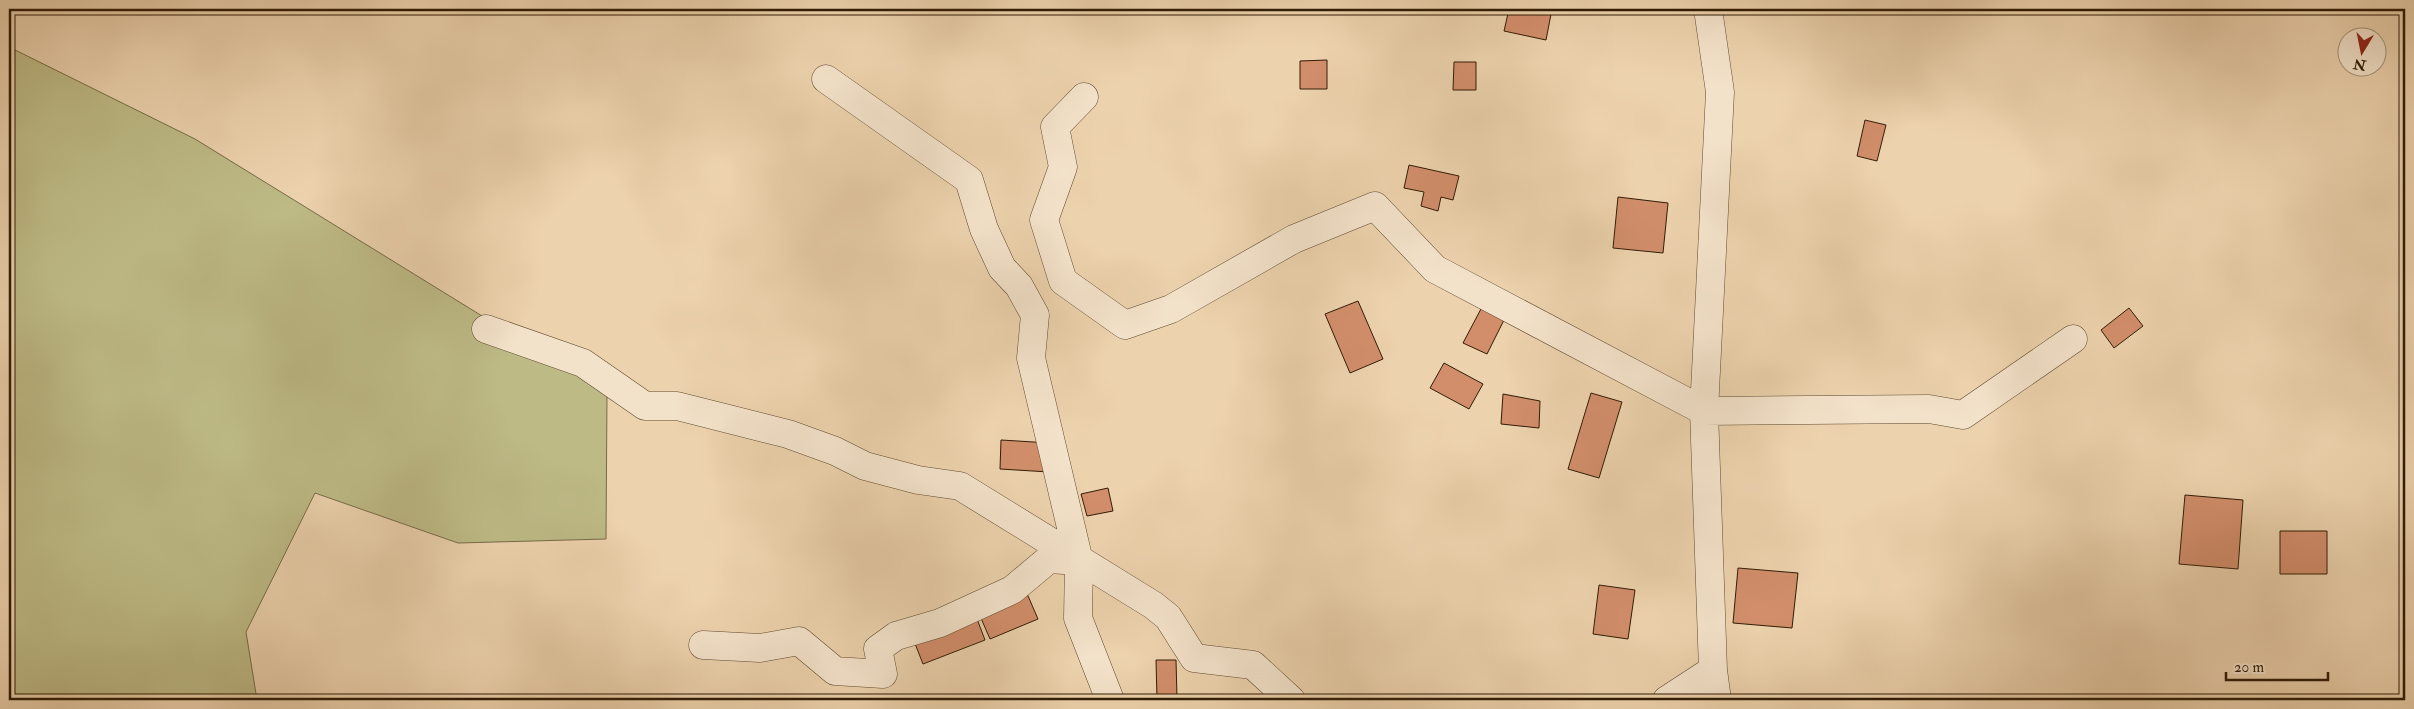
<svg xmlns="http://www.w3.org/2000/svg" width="2414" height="709" viewBox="0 0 2414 709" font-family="'IM FELL Double Pica',serif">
  <rect width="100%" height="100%" fill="#ecd2ad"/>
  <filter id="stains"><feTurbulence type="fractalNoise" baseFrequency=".004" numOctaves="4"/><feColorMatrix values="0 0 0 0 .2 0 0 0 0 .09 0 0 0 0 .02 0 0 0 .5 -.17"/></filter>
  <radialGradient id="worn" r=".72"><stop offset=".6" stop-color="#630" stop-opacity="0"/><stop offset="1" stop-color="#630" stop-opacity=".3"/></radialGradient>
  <!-- green -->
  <path fill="#bdba86" stroke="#766b46" d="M9,47L195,139L607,393L606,539L458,543L315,493L246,632L257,700H9Z"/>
  <!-- building -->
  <path fill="#d28e6b" stroke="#301c05" d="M1509,9H1552L1546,40L1504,31Z
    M1327,60V89H1300V61Z
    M1454,62H1476V90H1453Z
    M1865,120L1886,125L1877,161L1857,156Z
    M1409,165L1459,176L1453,200L1441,197L1438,211L1421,206L1424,192L1404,188Z
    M1618,197L1668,203L1663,253L1613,248Z
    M1358,301L1383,359L1350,373L1325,314Z
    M1482,307L1505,318L1487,354L1463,343Z
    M2129,308L2143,326L2114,348L2101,330Z
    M1444,363L1483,384L1469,409L1430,388Z
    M1591,393L1622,402L1599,478L1568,469Z
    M1503,394L1540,401L1539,428L1501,424Z
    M1001,440L1050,443L1049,472L1000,469Z
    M1108,488L1113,511L1087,516L1081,494Z
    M2185,495L2243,500L2238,569L2179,564Z
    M2280,531H2327V574H2280Z
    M1738,568L1798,573L1792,628L1733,623Z
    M1599,585L1635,590L1628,639L1593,634Z
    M1025,589L1038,619L990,639L977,609Z
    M974,611L985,640L923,664L912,636Z
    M1156,660H1176L1177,698L1157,699Z"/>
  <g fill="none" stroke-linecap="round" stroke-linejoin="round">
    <!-- minor casing -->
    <g stroke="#5f4a2f" stroke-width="29">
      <path id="minor" d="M1708,9L1720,92L1704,411L1713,670L1717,700
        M826,79L969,180L984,229L1002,268L1019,286L1035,315L1031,358L1079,561L1078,618L1110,700
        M1084,97L1055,127L1063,167L1044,220L1063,281L1125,325L1171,309L1294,239L1375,206L1435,269L1704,411L1929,409L1963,415L2073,339
        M486,329L583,363L645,406H677L788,434L835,451L865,466L918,480L960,486L1153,605L1168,617L1194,658L1253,665L1291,700
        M703,645L760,648L799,641L835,671L883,674L878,649L896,636L940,623L1012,590L1049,559L1079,561
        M1667,700L1713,670"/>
    </g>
    <!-- minor -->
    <use href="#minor" stroke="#f3e2ca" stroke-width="28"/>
  </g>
  <!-- margin -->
  <rect width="2414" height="709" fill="none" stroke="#ecd2ad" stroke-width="30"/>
  <rect x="10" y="10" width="2394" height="689" fill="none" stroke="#301c05" stroke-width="2.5"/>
  <rect x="15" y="15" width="2384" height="679" fill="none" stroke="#301c05"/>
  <!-- north arrow -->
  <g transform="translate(2362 52) rotate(190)"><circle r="24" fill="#f3e2ca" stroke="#a5937b"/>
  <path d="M0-4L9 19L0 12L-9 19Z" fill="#8f2418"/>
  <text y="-8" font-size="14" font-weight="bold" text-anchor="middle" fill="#301c05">N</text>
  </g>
  <!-- scale -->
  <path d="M2226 672v8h102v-8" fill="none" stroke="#301c05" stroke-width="2.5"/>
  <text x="2234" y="672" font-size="15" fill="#301c05" stroke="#f3e2ca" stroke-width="4" paint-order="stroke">20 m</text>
  <rect width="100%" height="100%" filter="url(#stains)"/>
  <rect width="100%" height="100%" fill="url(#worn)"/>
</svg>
